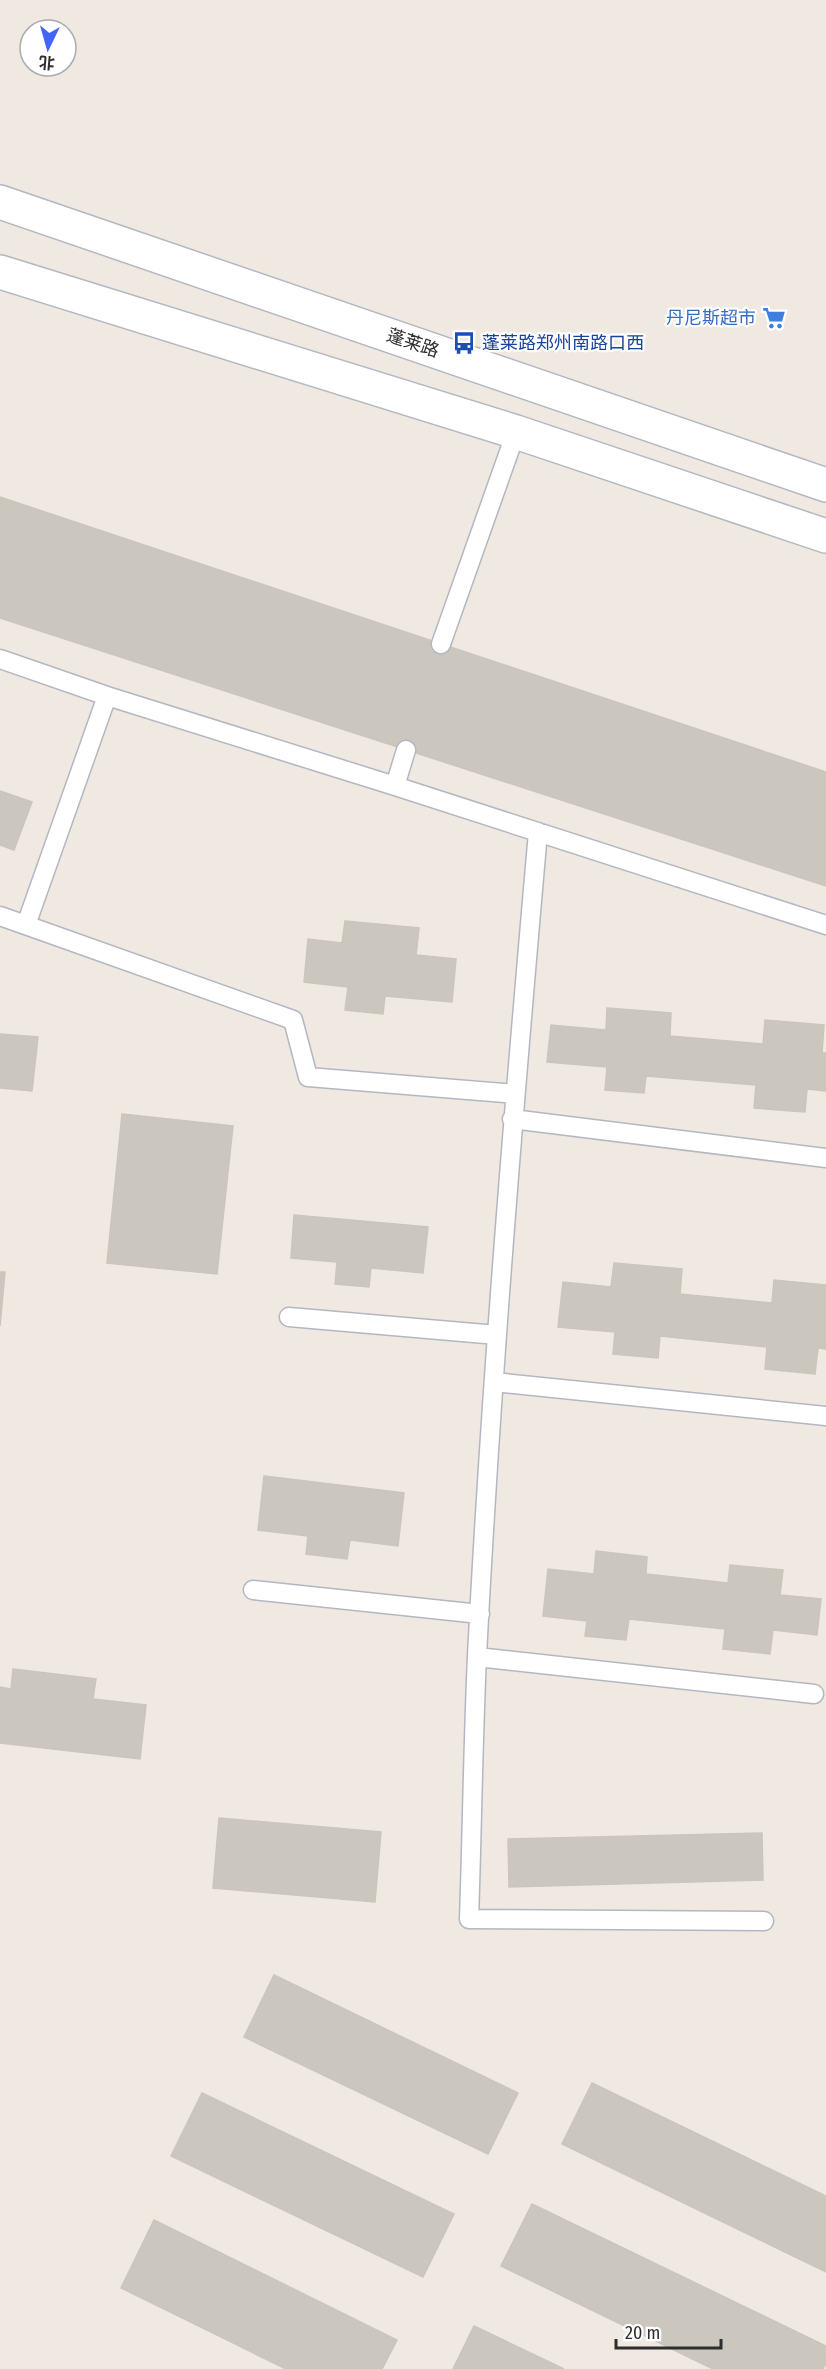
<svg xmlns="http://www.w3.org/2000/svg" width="826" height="2369" viewBox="0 0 826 2369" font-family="'Fira Sans Condensed','Noto Sans SC',sans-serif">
  <rect width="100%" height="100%" fill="#efe9e1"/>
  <!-- building -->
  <path fill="#cbc7bf" stroke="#cbc5ba" stroke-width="1.5" d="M0,497L826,772V886L0,618Z
    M0,791L32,802L14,850L0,845Z
    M345,921L419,928L416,955L456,959L452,1002L385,996L383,1014L345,1010L348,987L304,982L308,939L342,943Z
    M607,1008L671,1013L670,1036L763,1044L765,1020L824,1025L822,1053H826V1091L807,1089L805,1112L754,1108L756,1085L646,1076L644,1093L605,1090L607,1067L547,1062L551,1025L606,1030Z
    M0,1034L38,1037L32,1091L0,1088Z
    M122,1114L233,1126L217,1274L107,1263Z
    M294,1215L428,1227L423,1273L371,1268L369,1287L335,1284L337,1262L291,1258Z
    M614,1263L682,1269L680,1294L772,1303L774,1280L826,1285V1349L818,1348L815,1374L765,1369L767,1347L660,1336L658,1358L613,1354L615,1332L558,1327L563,1282L611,1287Z
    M0,1272H5L0,1326Z
    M264,1476L404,1493L398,1546L350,1540L347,1559L306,1554L308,1536L258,1530Z
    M596,1551L647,1557L646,1574L728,1583L730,1565L783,1570L780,1595L821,1599L817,1635L773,1630L770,1654L723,1649L725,1629L629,1619L626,1640L585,1636L587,1621L543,1616L548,1569L594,1574Z
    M13,1669L96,1679L93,1699L146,1705L140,1759L0,1743V1687L11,1689Z
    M219,1818L381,1832L375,1902L213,1888Z
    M762,1833L763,1880L509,1887L508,1839Z
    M274,1975L518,2093L488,2154L244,2037Z
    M592,2083L826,2196V2272L562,2144Z
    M202,2093L454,2214L423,2277L171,2156Z
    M532,2204L826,2346V2363L823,2369H713L501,2266Z
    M154,2220L397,2340L382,2369H286L121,2288Z
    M474,2326L564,2369H453Z"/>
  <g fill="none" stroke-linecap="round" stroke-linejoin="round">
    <!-- service casing -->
    <g stroke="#b4b7c1" stroke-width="21">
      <path id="service" d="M441,644L516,432
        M0,659L107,696L395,786
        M406,750L395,786L826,925
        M538,832C514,1106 491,1381 477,1656C473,1744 472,1832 469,1919L764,1921
        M0,916L293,1020L308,1077L515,1094
        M26,925L107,696
        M512,1119L826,1158
        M289,1317L497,1335
        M494,1382L826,1416
        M253,1590L480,1614
        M477,1657L814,1694"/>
    </g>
    <!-- secondary casing -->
    <g stroke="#b4b7c1" stroke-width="36">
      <path id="secondary" d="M0,202L826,485
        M0,272L516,432L826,536"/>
    </g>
    <!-- service -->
    <use href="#service" stroke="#fff" stroke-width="18"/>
    <!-- secondary -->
    <use href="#secondary" stroke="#fff" stroke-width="33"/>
  </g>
  <!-- icons -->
  <defs>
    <g id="supermarket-bare" transform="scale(1.8)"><path d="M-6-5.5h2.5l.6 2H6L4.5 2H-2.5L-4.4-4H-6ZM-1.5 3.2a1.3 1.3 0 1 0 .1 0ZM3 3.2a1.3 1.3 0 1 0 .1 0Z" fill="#3f7fe0" stroke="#fff" stroke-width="2.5" paint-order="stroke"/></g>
    <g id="bus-bare" transform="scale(1.8)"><path d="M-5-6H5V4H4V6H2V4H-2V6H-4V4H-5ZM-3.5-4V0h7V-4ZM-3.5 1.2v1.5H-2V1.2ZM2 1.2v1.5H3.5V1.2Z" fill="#1a4fb4" stroke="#fff" stroke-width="2.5" paint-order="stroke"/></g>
  </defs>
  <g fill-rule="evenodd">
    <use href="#supermarket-bare" x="774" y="318"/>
    <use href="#bus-bare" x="464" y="343"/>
  </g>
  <g text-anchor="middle" stroke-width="4.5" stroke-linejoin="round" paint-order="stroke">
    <!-- shop labels -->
    <g font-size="18" fill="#366cbe" stroke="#fff" text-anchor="end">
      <text x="756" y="324">丹尼斯超市</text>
    </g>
    <!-- street labels -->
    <g font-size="18" fill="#2e2e2e" stroke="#fff">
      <text transform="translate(413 343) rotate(19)" y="6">蓬莱路</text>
    </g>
    <!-- transit labels -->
    <g font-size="18" fill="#164399" stroke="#fff" text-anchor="start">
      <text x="482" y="349">蓬莱路郑州南路口西</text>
    </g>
  </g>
  <!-- north arrow -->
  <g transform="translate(48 48) rotate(185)"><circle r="28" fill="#ffffff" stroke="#ababab" stroke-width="1.5"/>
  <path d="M0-4.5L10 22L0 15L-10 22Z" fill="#4264fb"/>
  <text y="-9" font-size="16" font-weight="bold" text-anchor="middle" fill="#2e2e2e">北</text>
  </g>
  <!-- scale -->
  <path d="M616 2339v9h105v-9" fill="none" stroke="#2e2e2e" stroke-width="3"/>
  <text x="625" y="2339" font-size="18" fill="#2e2e2e" stroke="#ffffff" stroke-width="4.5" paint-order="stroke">20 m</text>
</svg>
